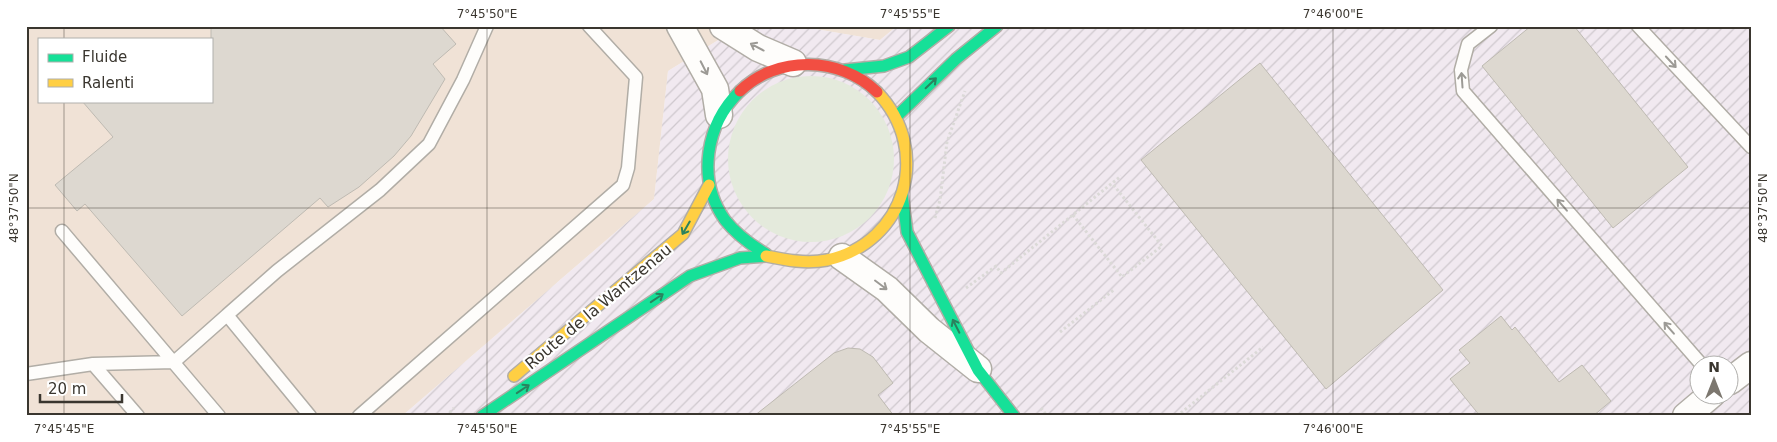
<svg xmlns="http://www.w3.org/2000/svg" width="1777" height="442" viewBox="0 0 1777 442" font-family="'DejaVu Sans',sans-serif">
  <defs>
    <pattern id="industrial-furrows" width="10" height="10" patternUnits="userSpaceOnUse" patternTransform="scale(1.25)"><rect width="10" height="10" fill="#f1e9f0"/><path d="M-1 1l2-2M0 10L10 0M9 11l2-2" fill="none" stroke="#cfc8ce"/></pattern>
  </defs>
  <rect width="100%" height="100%" fill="#f6f0e6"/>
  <!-- commercial -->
  <path fill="#f0e2d6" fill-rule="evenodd" d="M26,26H741L668,71L654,199L402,416H26ZM39,39H211V101H39Z
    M798,26H897L880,40Z"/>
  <!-- industrial -->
  <path fill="url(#industrial-furrows)" fill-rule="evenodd" d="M741,26H798L880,40L897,26H1751V416H402L654,199L668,71ZM1700,364H1730V394H1700Z"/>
  <!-- grass -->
  <path fill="#e4eadc" d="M728 159a83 83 0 1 1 166 0a83 83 0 1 1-166 0Z"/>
  <!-- building -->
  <path fill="#ddd8d0" stroke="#bebab2" d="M211,26H440L456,44L433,64L445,79L411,136L394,156L359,187L328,207L320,198L182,316L85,204L77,211L55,185L113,137L82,101H211Z
    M1531,26H1574L1688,167L1613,228L1482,66Z
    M1260,63L1443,290L1326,389L1141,160Z
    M1501,316L1512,330L1515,327L1559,382L1582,365L1611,401L1593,416H1480L1450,379L1470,363L1459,350Z
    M848,348L860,349L873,357L893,383L878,395L894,416H754L834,353Z"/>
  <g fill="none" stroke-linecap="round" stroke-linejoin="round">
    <!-- lane casing -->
    <g stroke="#b1ada6" stroke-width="15">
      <path id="lane" d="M1491,26L1468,44L1461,70L1463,91L1701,364
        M1638,26L1751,147
        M62,231L219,416
        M93,364L138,416
        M26,374L93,364L174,362L227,315
        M310,416L227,315L277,271L380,190L429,144L463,80L487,26
        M359,416L623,185L628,168L636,77L589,26"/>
    </g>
    <!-- street casing -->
    <g stroke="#b1ada6" stroke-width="29">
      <path id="street" d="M680,26L715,89L719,115
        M723,26L758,48L793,63
        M842,257L887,289L929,330L978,369
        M1730,381L1751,365
        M1686,416L1712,394"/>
    </g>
    <!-- fast casing -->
    <g stroke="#b1ada6" stroke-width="14">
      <path id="fast" d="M845,70L884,66L909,57L949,26
        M740,91C706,124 696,179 725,220C736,234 751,245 766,254
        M896,117L956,59L997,26
        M902,194L907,232L978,370L1014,416
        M482,416L690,276L740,258L766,256"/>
    </g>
    <!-- slow casing -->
    <g stroke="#b1ada6" stroke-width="14">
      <path id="slow" d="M766,256C786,260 806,264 827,260C906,243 933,150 877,92
        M514,376L683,234L709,185"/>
    </g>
    <!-- jam casing -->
    <g stroke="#b1ada6" stroke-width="14">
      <path id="jam" d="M740,91C777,55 840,56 877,92"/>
    </g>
    <!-- path -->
    <path stroke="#dbd9d7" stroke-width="3" stroke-dasharray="2.5 2.5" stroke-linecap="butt" d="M1073,215L1122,277L1162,246L1112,183
      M935,218L940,200L947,142L965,91
      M966,288L996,266L1001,273L1121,176
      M1060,332L1115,289
      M1041,408L1047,416
      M446,416L454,408
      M1177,416L1263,347"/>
    <!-- lane -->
    <use href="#lane" stroke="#fefdfb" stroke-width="12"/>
    <!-- street -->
    <use href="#street" stroke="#fefdfb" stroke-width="26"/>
    <!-- fast -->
    <use href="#fast" stroke="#16e098" stroke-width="11"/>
    <!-- slow -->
    <use href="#slow" stroke="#ffcf43" stroke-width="11"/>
    <!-- jam -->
    <use href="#jam" stroke="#f24e42" stroke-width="11"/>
  </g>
  <!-- one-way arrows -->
  <defs><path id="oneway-shaft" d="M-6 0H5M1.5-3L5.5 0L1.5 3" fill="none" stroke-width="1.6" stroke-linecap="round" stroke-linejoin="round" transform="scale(1.25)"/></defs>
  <g stroke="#9c9a95">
    <use href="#oneway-shaft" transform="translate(757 47) rotate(-152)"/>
    <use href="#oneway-shaft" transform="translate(1671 62) rotate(47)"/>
    <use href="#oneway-shaft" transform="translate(704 68) rotate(63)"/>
    <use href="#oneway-shaft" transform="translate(1462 80) rotate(-94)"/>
    <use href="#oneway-shaft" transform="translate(1562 205) rotate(-131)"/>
    <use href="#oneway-shaft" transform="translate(881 285) rotate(37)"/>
    <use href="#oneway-shaft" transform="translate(1669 328) rotate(-131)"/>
  </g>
  <g stroke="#2a825e">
    <use href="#oneway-shaft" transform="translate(931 83) rotate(-44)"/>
    <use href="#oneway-shaft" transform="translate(686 228) rotate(120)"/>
    <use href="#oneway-shaft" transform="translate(657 298) rotate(-34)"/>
    <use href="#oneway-shaft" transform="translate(956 326) rotate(-117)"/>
    <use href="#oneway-shaft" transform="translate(523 389) rotate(-34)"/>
  </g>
  <!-- ticks -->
  <path fill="none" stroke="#3a362f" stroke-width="1" stroke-opacity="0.45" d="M64,26V39M487,26V416M910,26V416M1333,26V416M64,101V416M26,208H1751"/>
  <g text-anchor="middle" stroke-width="4.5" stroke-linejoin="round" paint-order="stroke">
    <!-- street labels -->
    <g font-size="16" fill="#3a362f" stroke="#fff">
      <text transform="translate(598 306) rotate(-40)" y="6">Route de la Wantzenau</text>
    </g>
  </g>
  <!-- border -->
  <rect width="1777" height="442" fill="none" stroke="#ffffff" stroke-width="55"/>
  <!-- legend -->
  <rect x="38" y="38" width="175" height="65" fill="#ffffff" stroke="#b0afac"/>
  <rect x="48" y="54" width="25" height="8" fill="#16e098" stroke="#b0afac"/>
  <text x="82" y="62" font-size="15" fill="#3a362f">Fluide</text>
  <rect x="48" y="79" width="25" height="8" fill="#ffcf43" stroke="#b0afac"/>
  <text x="82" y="88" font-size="15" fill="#3a362f">Ralenti</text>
  <!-- north arrow -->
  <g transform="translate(1714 380)"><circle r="24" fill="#ffffff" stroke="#b0afac"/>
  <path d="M0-4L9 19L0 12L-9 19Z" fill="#7c776f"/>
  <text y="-8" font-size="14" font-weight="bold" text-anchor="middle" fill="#3a362f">N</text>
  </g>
  <!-- scale -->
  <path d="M40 394v8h82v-8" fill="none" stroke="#3a362f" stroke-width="2.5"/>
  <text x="48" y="394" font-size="15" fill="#3a362f" stroke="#ffffff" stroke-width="4" paint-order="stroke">20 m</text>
  <rect x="28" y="28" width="1722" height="386" fill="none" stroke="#3a362f" stroke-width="2"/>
  <g font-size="12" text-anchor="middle" fill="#3a362f">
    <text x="487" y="18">7°45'50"E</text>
    <text x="910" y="18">7°45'55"E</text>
    <text x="1333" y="18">7°46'00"E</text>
    <text transform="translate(14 208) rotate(-90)" y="4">48°37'50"N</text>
    <text transform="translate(1763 208) rotate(-90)" y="4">48°37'50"N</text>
    <text x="64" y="433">7°45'45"E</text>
    <text x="487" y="433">7°45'50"E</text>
    <text x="910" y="433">7°45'55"E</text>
    <text x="1333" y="433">7°46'00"E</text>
  </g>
</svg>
